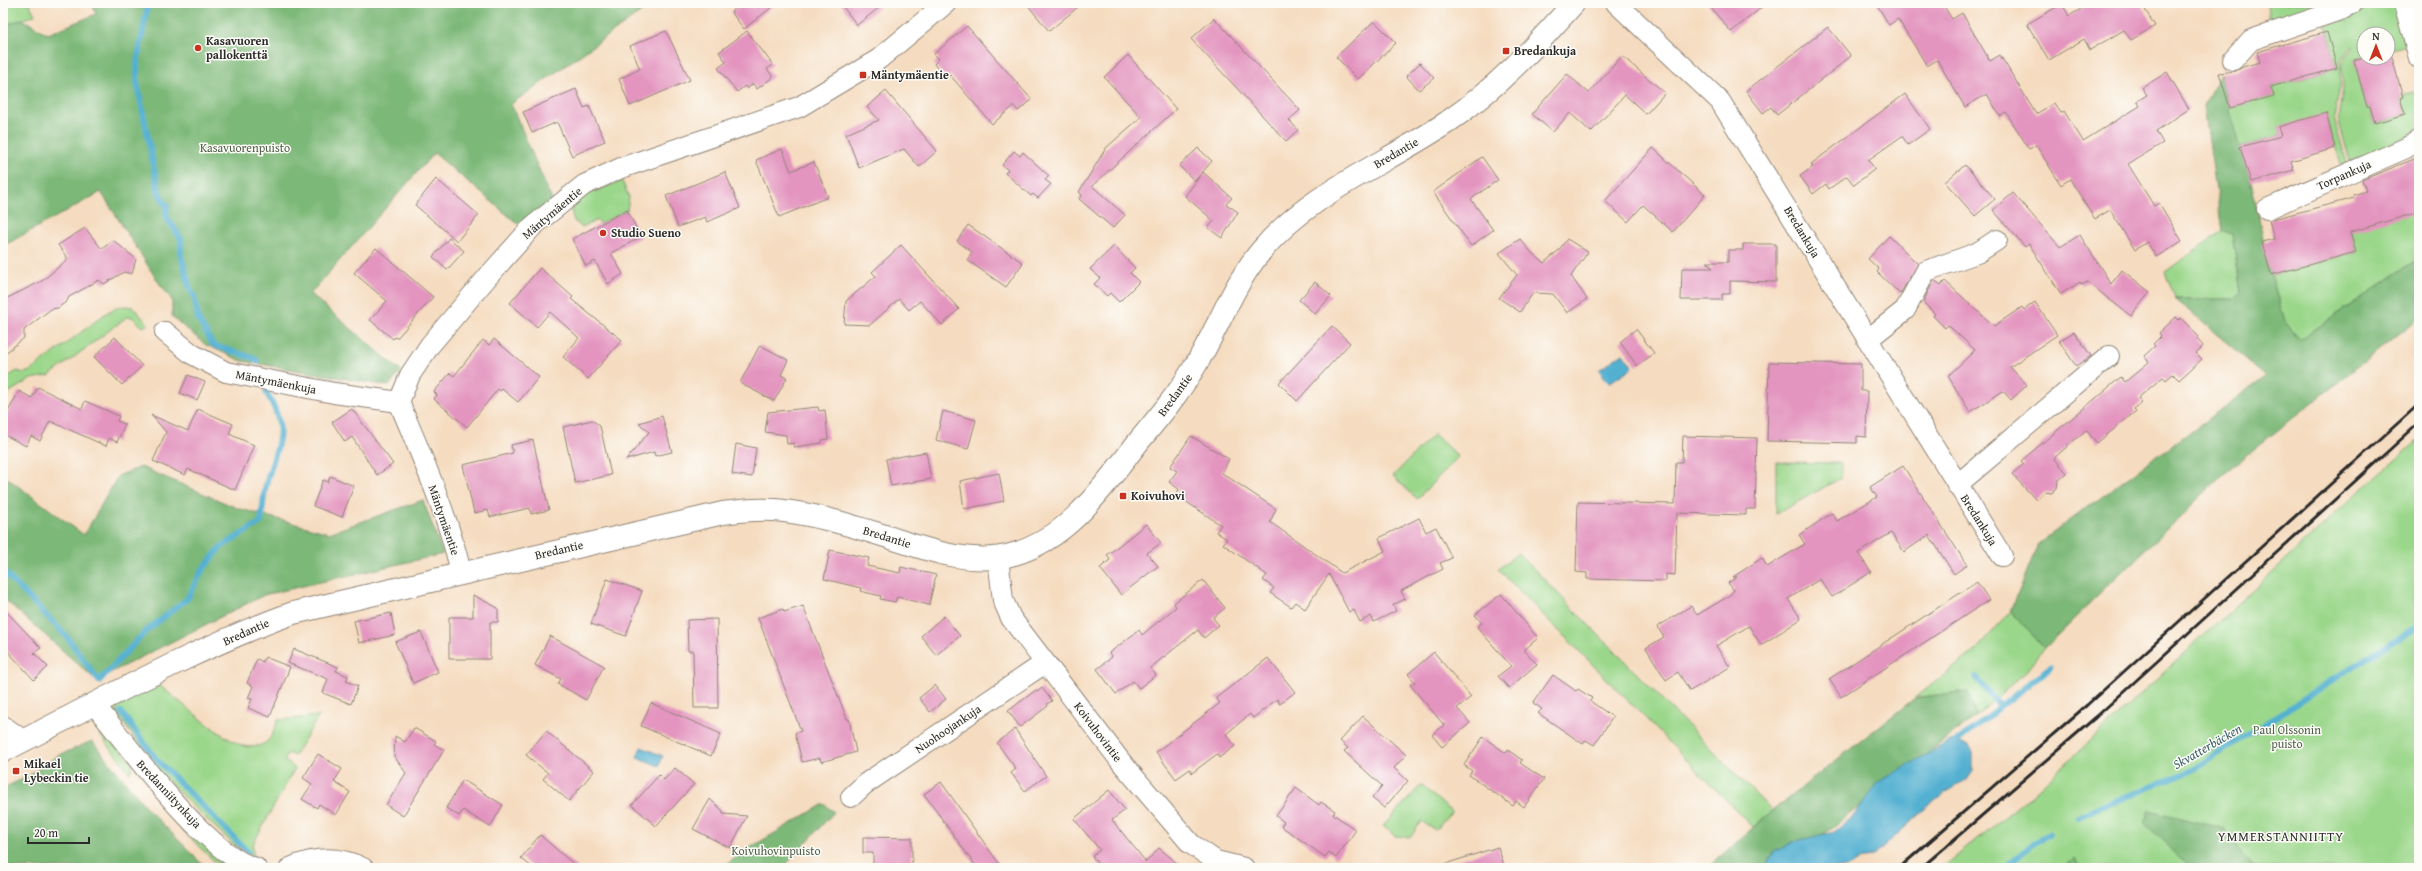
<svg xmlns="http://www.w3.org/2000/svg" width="2422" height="871" viewBox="0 0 2422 871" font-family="'Gentium Book Plus',serif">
  <rect width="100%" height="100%" fill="#fdfcf7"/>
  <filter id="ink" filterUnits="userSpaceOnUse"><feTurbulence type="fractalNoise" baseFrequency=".025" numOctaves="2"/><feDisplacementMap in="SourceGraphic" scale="8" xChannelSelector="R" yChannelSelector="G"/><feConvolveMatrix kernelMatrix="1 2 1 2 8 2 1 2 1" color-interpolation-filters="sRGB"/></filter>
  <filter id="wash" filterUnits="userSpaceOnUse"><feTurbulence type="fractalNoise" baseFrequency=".012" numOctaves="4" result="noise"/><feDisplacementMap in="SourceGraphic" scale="16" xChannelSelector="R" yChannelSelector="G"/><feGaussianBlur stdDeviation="0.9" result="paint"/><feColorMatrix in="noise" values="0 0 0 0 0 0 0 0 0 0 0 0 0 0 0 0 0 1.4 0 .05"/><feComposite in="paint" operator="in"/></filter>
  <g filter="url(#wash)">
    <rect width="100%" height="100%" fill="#f5dcc0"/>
    <!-- green -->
    <path fill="#9bd78b" stroke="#63815b" d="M3,3H29L35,15L3,26Z
      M2267,3H2287L2288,5L2292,3H2343L2269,25Z
      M2368,3H2396L2408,45L2388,50V34H2364V57L2354,60L2367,107L2370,106L2375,123L2405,115L2400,98L2402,95L2419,91V128L2408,137L2350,162L2338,118L2343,89L2342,66L2345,58L2353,49L2352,47L2341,60L2340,87L2334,118L2347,164L2341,165L2326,114L2279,127L2281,136L2240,147L2229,108L2273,96L2271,87L2337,68L2324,21L2341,19L2348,22L2347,18L2365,7Z
      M622,181L629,197L627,210L600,224L598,220L582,227L574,221L570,207L587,194Z
      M2419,212V258L2300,340L2285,322L2271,275L2356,252L2347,219Z
      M2222,231L2232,234L2241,292L2234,299H2175L2165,272Z
      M126,306L133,307L148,324L143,327L132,317H127L49,376L31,379L3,396V380L17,371L24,373L30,371L105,314L117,307Z
      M1434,434L1458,457L1417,499L1393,476Z
      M2419,440V868H1942L2034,793L2365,486Z
      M1776,462L1841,463V478L1776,514Z
      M1518,553L1772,811L1753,827L1498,569Z
      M2011,611L2044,648L2023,675L1976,716L1967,691L1915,698L1976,650Z
      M159,685C181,702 217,735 241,745C247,748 259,747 265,743C272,739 275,727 278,720L319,716L294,756L289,753L284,760L295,768L253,844V857L233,844L185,799L156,767L116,713V707L123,700Z
      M104,731L133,764L130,773L100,735Z
      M1421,785L1452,812L1435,830L1421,821L1411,837L1395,836L1383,826Z
      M188,826L234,868H221L180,828Z"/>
    <!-- forest -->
    <path fill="#7cb877" stroke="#547251" d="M92,3H654L511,104L552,200L518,224L434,153L310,294L401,371L389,386L242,361L206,345L172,317V300L159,283L101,192L3,246V26L22,19L48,34L96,14Z
      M2219,73L2251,182L2271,275L2285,322L2300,340L2419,258V318L2229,469L2044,648L2011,611L2038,544L2266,376L2175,299H2234L2241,292L2232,234L2222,231L2204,106Z
      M141,467L237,508L329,533L423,500L443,554L264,595L96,680L3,598V475L84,535L118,476Z
      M1967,691L1976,716L1780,868H1707L1772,811L1915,698Z
      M92,741L145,806L206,868H3V788L27,777L57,756Z
      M824,804L834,812L783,868H722L746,850Z
      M2149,810L2225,829L2253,868H2191L2144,823Z
      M2074,858L2081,868H2064Z"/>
    <!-- water -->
    <path fill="#52b0d1" stroke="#3e6e7e" d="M1623,353L1633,367L1609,383L1599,370Z
      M1950,741L1969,745L1973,752V771L1967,780L1945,793L1926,808L1875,855L1859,860L1846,868H1765L1774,852L1795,841L1834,832L1852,818L1877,783Z
      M641,747L663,756L659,766L637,757Z"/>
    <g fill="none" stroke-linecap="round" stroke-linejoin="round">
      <!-- stream -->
      <path stroke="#52b0d1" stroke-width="6" d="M148,3L137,63V82L159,194L167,206L166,216L181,239V255L190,290L194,295L198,319L213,345L256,359L257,362
        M3,571L67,637L99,681L145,632L187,599L203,569L221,547L261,522C263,510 263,497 266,485C276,444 291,433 266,392
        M1976,677L2000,707
        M121,712L156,759L248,852
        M1950,747L2050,667
        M2078,818L2092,810L2193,770L2419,625
        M2005,868L2035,842L2049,835"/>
    </g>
    <g id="blocks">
      <!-- building -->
      <path fill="#e394bf" d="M742,3H777L744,29L731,12Z
        M840,3H885L857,25Z
        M1026,3H1083L1049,31Z
        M1707,3H1767L1731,32Z
        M1876,3H1942L1952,19L1962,13L1990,61L2000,55L2036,114L2054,103L2061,113L2064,111L2083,141L2140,106L2137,101L2147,95L2142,88L2167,72L2189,109L2156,131L2163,143L2128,164L2154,206L2159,203L2182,241L2156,257L2147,242L2135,250L2110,210L2095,219L2070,179L2061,185L2036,145L2029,149L2006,112L2000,116L1987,94L1965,107L1937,60L1927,66L1898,19L1889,25Z
        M2091,3H2141L2155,26L2131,40L2124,30L2090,50L2084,39L2049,60L2027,24L2062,4L2069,16Z
        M1214,18L1300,110L1289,120L1298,130L1286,141L1191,39Z
        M1374,21L1396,43L1358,79L1336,57Z
        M967,26L1032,100L1018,111L1014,106L992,124L950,75L946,78L934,64L939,59L934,54Z
        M1828,27L1851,56L1777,115L1771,107L1763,113L1746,91Z
        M666,31L690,80L630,106L619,79L640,69L630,46Z
        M747,31L773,65L767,69L773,77L757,89L753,84L747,89L745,86L737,92L718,68L726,62L719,52Z
        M2327,32L2337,68L2271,87L2274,96L2230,108L2219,73L2236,71L2243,67L2260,62L2257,52Z
        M2388,50H2390L2403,97L2400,98L2405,114L2375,123L2370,106L2367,107L2354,60L2364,57L2388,58Z
        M1128,55L1176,109L1092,186L1125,215L1113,228L1079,199L1082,195L1079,192L1106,148L1141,117L1104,77Z
        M1622,56L1665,93L1646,114L1625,95L1591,132L1570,113L1553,132L1532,114L1567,74L1589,93Z
        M1420,63L1434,78L1419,90L1406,76Z
        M576,89L584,108L589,106L605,141L572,156L557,122L532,133L523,112Z
        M886,91L937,151L919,167L904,149L859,168L846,134L879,120L867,107Z
        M1905,94L1930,129L1908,145L1902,136L1868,160L1875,169L1854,185L1847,176L1829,189L1826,184L1813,194L1800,176L1813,167L1811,164Z
        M2326,113L2335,148L2291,161L2294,170L2251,182L2240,147L2281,136L2278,127Z
        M1198,148L1212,161L1195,181L1179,166Z
        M1653,148L1705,195L1673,232L1643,205L1628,222L1605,201Z
        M782,149L791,171L814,162L828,197L779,217L756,160Z
        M1014,151L1020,156L1023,152L1049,176L1045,180L1051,184L1038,198L1033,194L1031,196L1005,173L1008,170L1002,165Z
        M1482,157L1498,180L1471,199L1493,230L1471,246L1433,192Z
        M2419,157V212L2350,232L2356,252L2271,275L2262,242L2274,239L2269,220L2354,198L2353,195L2366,191L2362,180Z
        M1965,165L1995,199L1975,216L1945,182Z
        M725,172L740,208L707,222L705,217L678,227L666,196Z
        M1203,172L1232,198L1226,204L1238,212L1222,238L1208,228L1214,221L1185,196Z
        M436,179L479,215L457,241L415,205Z
        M2013,193L2060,247L2080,235L2111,284L2122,270L2150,292L2131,316L2087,282L2082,285L2080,282L2061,294L2029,244L2025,247L1993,210Z
        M627,210L641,237L611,253L623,274L608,284L595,261L586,266L572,239Z
        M968,225L1023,263L1006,287L967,260L972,252L957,241Z
        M85,228L102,249L113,240L136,259L132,274L124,272L104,284L99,280L69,297L67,301L58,308L51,309L24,330V338L3,355V300L42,281L68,259L58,245Z
        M1889,236L1918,264L1900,294L1877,272L1879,269L1868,259Z
        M449,238L464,251L447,270L433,257Z
        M1520,239L1532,253L1544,263L1559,250L1567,239L1588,252L1571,276L1587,299L1567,313L1553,294L1533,293L1520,312L1499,298L1517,275L1499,253Z
        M1743,244H1776V282L1730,281V294H1722V300H1681L1682,268H1713L1707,262H1728V250H1743Z
        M901,245L959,309L942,325L920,301L909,310L899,299L870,325L844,324L846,301L876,276L872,272Z
        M1114,246L1135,268L1130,273L1139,282L1119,302L1110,293L1107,296L1094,284L1100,278L1090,269Z
        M376,248L433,297L397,338L395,337L393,339L370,320L387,301L354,273Z
        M540,268L573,297L571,299L622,340L588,379L563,357L579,338L550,312L537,327L510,303Z
        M1934,280L1941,285L1945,281L1994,326L2022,307L2024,310L2035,302L2057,335L2010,367L2027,385L2011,400L2003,391L1970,412L1948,376L1975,350L1948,325L1945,328L1933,316L1935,314L1923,302Z
        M1315,282L1331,296L1315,314L1299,300Z
        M2176,317L2179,320L2181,318L2199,337L2197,339L2203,346L2196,353L2202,359L2179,380L2173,374L2166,380L2163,377L2138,398L2142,402L2134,409L2136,411L2097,443L2086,430L2054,458L2067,473L2058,481L2057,488L2052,493L2045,492L2036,500L2012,474L2024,464L2021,461L2121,377L2125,382L2149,362L2144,356L2155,346L2153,344L2161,336L2159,333Z
        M1332,326L1350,343L1297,401L1279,383Z
        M1636,329L1654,353L1637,366L1620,342Z
        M2074,332L2091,356L2076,366L2059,341Z
        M115,337L142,366L122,385L94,357Z
        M494,339L539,377L518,402L502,389L500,391L498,389L467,427L434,399L437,395L434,392L450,373L454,376L483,340L489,345Z
        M760,345L788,360L781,375L787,378L774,401L740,383Z
        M1769,362L1861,364V391H1867L1866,437L1857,436V443L1767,441Z
        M188,375L205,382L197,400L180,393Z
        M38,387L82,409L85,401L119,416L117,421L125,424L117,442L109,438L106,446L50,421L40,441L31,436L26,446L3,434V421L19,391L32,398Z
        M818,407L819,411L825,410L828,439L822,440V443L794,447V443L787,444L786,435L765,432L768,412Z
        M198,409L233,424L229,434L254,445L235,490L188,469L185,475L153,461L166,432L151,415L188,431Z
        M352,409L393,464L377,475L352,437L345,442L332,422Z
        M943,411L976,420L968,449L936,440Z
        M662,416L672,452L655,456L654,452L626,460L649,432L639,423Z
        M592,420L600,426L611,475L575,483L563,427Z
        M1191,436L1229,459L1222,473L1276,509L1270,522L1342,573L1385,551L1379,538L1419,518L1426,532L1436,527L1452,558L1440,563L1443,569L1401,591L1405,599L1393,605L1396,611L1374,622L1371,616L1360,622L1354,610L1349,612L1329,574L1305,609L1295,602L1291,607L1270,593L1274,588L1263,580L1267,575L1223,544L1227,539L1216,532L1221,525L1176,495L1179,489L1169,482L1177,471L1170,467Z
        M1683,436L1757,438L1755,509H1746V515L1677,513L1675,575L1666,574V581L1587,579V573L1576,572L1578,502L1675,504L1676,462H1682Z
        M533,440L549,510L531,514L530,508L490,517L488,510L474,513L463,465L513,453L511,445Z
        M736,444L756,448L752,477L732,474Z
        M926,452L931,479L891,486L886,459Z
        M1903,466L1967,565L1954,574L1929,535L1904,552L1891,533L1858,553L1871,572L1832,597L1820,579L1788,599L1801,619L1761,645L1749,626L1716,646L1730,667L1690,691L1678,672L1666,680L1646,648L1664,637L1657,627L1691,606L1697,615L1729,596L1734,590L1728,583L1737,577H1733L1762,558L1767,567L1805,544L1799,535L1832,513L1837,521L1877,497L1870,487Z
        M999,473L1004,501L964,509L960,481Z
        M330,476L354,486L342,517L313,506L323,480L328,482Z
        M1146,524L1161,543L1147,553L1158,566L1121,595L1100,568L1110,560L1107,555Z
        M830,550L869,558L867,566L900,573L901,567L936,575L929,605L897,597L895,602L880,599L881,596L860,591L861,588L824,579Z
        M607,579L642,591L626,636L591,624Z
        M1203,580L1225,608L1213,618L1219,625L1204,638L1198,630L1150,668L1156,675L1139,688L1133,681L1116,694L1097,669L1112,657L1109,653L1139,630L1142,635L1176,607L1174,603Z
        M1977,582L1989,600L1841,697L1829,679Z
        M1501,594L1538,638L1524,650L1537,664L1509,688L1498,676L1511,666L1477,627L1482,623L1475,615Z
        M473,595L498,608V622H490V659H449V617H473Z
        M803,606L847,719H849L856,752L821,762L820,758L802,762L795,733L801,731L758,618L783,609L784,612Z
        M3,608L41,648L34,653L48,667L34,680L3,646Z
        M391,613L395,635L359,643L354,621Z
        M944,616L960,636L936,655L921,636Z
        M717,619L718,708H694L693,651H688L687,620Z
        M421,632L438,672L413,683L395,642Z
        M550,636L604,666L586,700L558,684L561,679L535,665Z
        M294,649L338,667L336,671L348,676L346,681L358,686L351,704L323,693L328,679L288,663Z
        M1434,652L1471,697L1457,708L1470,723L1442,747L1432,735L1444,725L1410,685L1415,682L1408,674Z
        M265,657L290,667L270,717L248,708L252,699L248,698L253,686L247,683L257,659L263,662Z
        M1268,658L1295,692L1280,704L1277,699L1253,718L1250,714L1226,734L1235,746L1219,758L1217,754L1192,773L1190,769L1176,779L1156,752L1220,703L1216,698Z
        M1553,675L1576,691L1578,689L1592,698L1590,701L1613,717L1594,745L1586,740L1583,744L1538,713L1542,709L1533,703Z
        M935,685L946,699L930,712L919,698Z
        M1042,688L1052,701L1047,704L1048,706L1020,727L1008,711L1036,690L1037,692Z
        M651,703L721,734L711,756L641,726Z
        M1363,716L1406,755L1394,768L1408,781L1384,808L1372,798L1382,786L1344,751L1348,748L1340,741Z
        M414,728L436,741L434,744L444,750L403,816L386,805L406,773L394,756L395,736L405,742Z
        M1015,729L1046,776L1025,791L1011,773L1016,769L997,743Z
        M546,731L594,771L569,801L543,779L548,773L526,755Z
        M1483,737L1506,753L1508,750L1522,760L1520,763L1544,779L1524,807L1516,801L1513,806L1469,775L1472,771L1464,765Z
        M318,754L342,769L334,782L350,792L336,815L319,804L317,808L302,799L312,784L303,778Z
        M675,768L694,784L656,826L632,805L659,775L664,780Z
        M463,780L503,805L490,827L463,810L459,816L446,808Z
        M941,782L1002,868H977L924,794Z
        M1296,788L1319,805L1321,802L1335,811L1333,814L1356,830L1336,858L1329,852L1325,857L1281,826L1284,822L1276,816Z
        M1109,790L1125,810L1112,820L1146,862L1159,848L1183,868H1101L1092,856L1100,850L1074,819Z
        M710,799L723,811V814L747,816L730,848L693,829Z
        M540,835L578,868H533L521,858Z
        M863,837L912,838V868H873V853H863Z
        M1498,847L1505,868H1445V864Z"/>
    </g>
  </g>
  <g filter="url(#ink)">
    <use href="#blocks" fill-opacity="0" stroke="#908476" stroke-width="1"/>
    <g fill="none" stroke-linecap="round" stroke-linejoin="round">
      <!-- minor casing -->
      <g stroke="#908476" stroke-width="22">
        <path id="minor" d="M1616,3L1720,101L2002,556
          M2404,3L2419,58
          M2233,60L2251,40L2343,9L2353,3
          M2267,209L2406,148L2419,140
          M165,332L192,354L226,372L334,393L399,402
          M1867,340L1905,310L1926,271L1977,253L1997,240
          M1957,485L2109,356
          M998,558L1003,600L1011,618L1122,763L1191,844L1216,861L1244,868
          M461,573C449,517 421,455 399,402L410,375L430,345L491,273L533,226L584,185L621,168L799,107L879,59L946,3
          M95,705C128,746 207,855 256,868
          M3,726L24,741
          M851,797L865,784L1045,663
          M290,868C314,857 339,856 363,868"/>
      </g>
      <!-- tertiary casing -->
      <g stroke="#908476" stroke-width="24">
        <path id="tertiary" d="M3,751C98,703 193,649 293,613L723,513C744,510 763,508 784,511C818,515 853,526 885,536C925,549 972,567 1014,554C1070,538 1105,484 1139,441C1159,417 1179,393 1195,366C1218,329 1232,286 1261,251C1310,192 1384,165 1446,123C1495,90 1535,47 1574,3"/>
      </g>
      <!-- minor -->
      <use href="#minor" stroke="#fff" stroke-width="20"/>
      <!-- tertiary -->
      <use href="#tertiary" stroke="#fff" stroke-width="22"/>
      <!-- rail -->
      <path stroke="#2b2b2b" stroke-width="3" d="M1899,868L2087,705L2419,404
        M1921,868L2096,717L2419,423"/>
    </g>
  </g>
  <!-- markers -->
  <g fill="#c8321e" stroke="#fdfcf7" stroke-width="1.5">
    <circle cx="198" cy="48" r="4"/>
    <rect x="1502" y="47" width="8" height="8" rx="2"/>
    <rect x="859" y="71" width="8" height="8" rx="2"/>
    <circle cx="603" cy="233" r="4"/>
    <rect x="1119" y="492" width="8" height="8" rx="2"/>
    <rect x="12" y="767" width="8" height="8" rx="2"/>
  </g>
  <g text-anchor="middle" stroke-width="3" stroke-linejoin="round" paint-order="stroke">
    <!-- poi labels -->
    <g font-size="12" font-weight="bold" fill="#2b2b2b" stroke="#fdfcf7" text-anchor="start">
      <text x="206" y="45">Kasavuoren<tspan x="206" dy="14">pallokenttä</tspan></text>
      <text x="1514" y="55">Bredankuja</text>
      <text x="871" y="79">Mäntymäentie</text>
      <text x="611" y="237">Studio Sueno</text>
      <text x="1131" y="500">Koivuhovi</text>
      <text x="24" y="768">Mikael<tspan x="24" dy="14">Lybeckin tie</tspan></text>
    </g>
    <!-- park labels -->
    <g font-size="12" fill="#4d5f48" stroke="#fdfcf7">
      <text x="245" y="152">Kasavuorenpuisto</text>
      <text x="2287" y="734">Paul Olssonin<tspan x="2287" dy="14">puisto</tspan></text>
      <text x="776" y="855">Koivuhovinpuisto</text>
    </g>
    <!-- street labels -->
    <g font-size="12" fill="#2b2b2b" stroke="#fdfcf7">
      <text transform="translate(1396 153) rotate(-30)" y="4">Bredantie</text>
      <text transform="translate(2344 175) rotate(-24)" y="4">Torpankuja</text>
      <text transform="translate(552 213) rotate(-40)" y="4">Mäntymäentie</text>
      <text transform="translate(1802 232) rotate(59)" y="4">Bredankuja</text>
      <text transform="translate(276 382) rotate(11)" y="4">Mäntymäenkuja</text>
      <text transform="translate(1175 395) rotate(-54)" y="4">Bredantie</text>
      <text transform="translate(444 520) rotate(71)" y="4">Mäntymäentie</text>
      <text transform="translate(1979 520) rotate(58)" y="4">Bredankuja</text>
      <text transform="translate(887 537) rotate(17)" y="4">Bredantie</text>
      <text transform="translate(559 550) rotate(-13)" y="4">Bredantie</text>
      <text transform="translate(246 632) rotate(-24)" y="4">Bredantie</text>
      <text transform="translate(948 729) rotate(-34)" y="4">Nuohoojankuja</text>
      <text transform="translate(1098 732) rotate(53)" y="4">Koivuhovintie</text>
      <text transform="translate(169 794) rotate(47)" y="4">Bredanniitynkuja</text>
    </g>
    <!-- water labels -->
    <g font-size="13" font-style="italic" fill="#3b606d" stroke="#fdfcf7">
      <text transform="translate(2207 746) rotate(-30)" y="5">Skvatterbäcken</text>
    </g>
    <!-- neighbourhood labels -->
    <g font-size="13" letter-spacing="1" fill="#2b2b2b" stroke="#fdfcf7">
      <text x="2281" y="841">YMMERSTANNIITTY</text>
    </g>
  </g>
  <!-- margin -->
  <rect width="2422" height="871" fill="none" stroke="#fdfcf7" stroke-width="16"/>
  <!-- north arrow -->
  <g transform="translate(2376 46)"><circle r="19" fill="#fdfcf7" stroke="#a9a8a5"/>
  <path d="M0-3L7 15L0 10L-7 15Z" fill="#c8321e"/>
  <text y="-6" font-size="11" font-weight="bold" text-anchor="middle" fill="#2b2b2b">N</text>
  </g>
  <!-- scale -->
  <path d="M28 837v6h61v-6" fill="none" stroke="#2b2b2b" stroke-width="2"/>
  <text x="34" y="837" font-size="12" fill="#2b2b2b" stroke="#fdfcf7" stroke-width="3" paint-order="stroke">20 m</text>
</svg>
